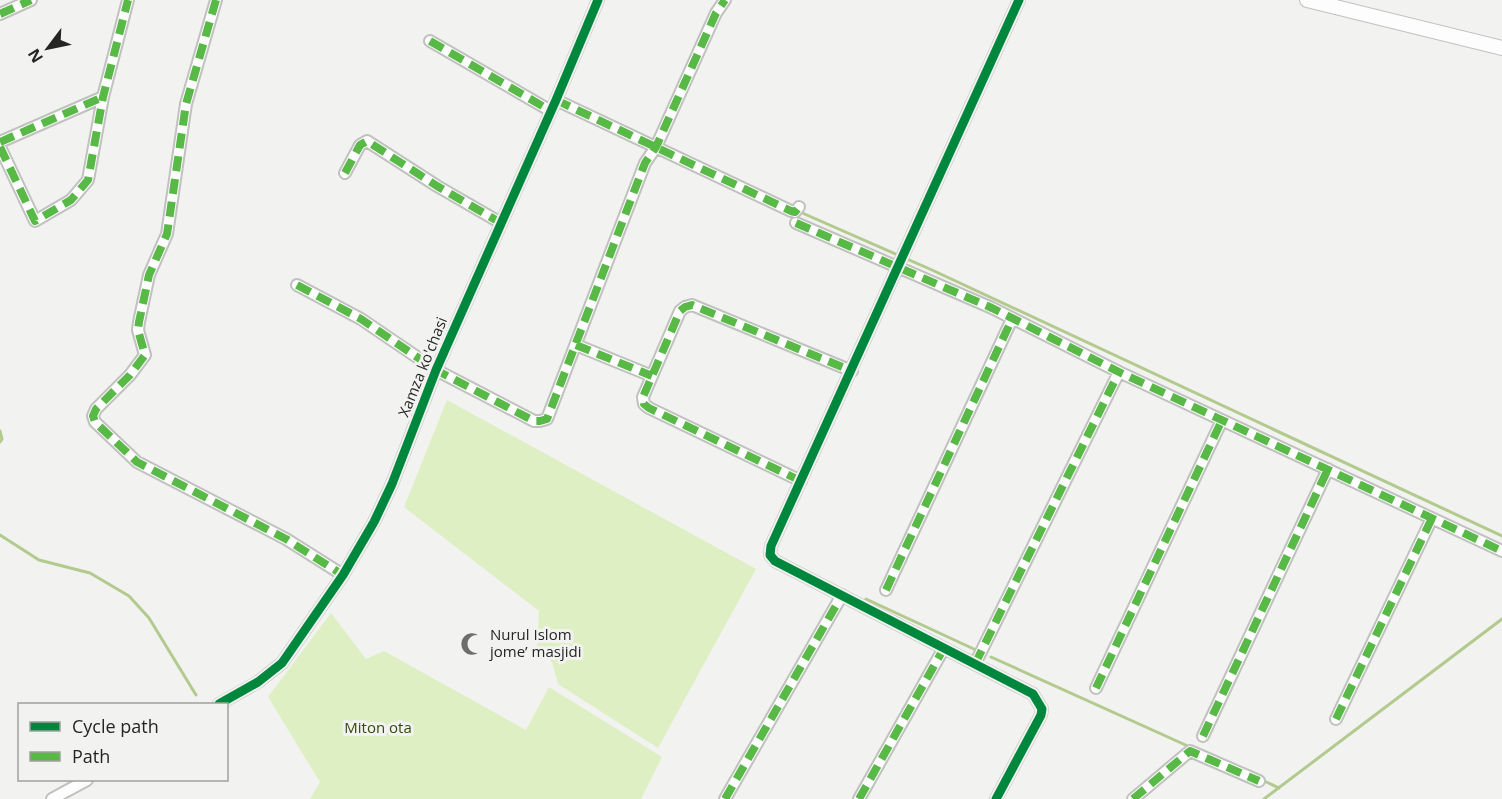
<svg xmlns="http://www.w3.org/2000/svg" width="1502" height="799" viewBox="0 0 1502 799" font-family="'Open Sans',sans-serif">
  <rect width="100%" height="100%" fill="#f2f2f1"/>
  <!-- green -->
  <path fill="#deefc4" d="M447,400L756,569L658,748L558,684L552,662L537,650L539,611L404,507Z
    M331,613L366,659L384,651L526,730L549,687L662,757L641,799H310L320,782L268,697Z"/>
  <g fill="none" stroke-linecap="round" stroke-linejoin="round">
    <!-- stream -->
    <path stroke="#b2ca8d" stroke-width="3" d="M800,212L932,270L1502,536
      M0,431L2,439L0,442
      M0,535L39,560L90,573L129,596L149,618L196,695
      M866,599L976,650
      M991,657L1190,747
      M1262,780L1279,788
      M1264,799L1502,619"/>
    <!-- minor casing -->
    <g stroke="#c1c1c0" stroke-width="14">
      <path id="minor" d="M216,0L186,104L167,234L149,275L139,322L138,330L145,355L130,375L96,409L93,416L95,422L137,462L286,539L343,575
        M0,14L31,0
        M430,41L551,111
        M556,100L791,211L795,212L799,207
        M0,142L103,97
        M0,147L35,221L71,200L88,180L103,97L128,0
        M345,173L360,145L367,141L437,186L501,223
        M796,223L992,308L1119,372L1502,551
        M297,285L361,319L436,370L534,421H540L547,419L645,163L656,147L716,13L725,0
        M576,345L652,376
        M801,481L649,408L644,404L643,397L680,311L685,307L692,305L852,371
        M886,590L1012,319
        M975,664L1119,372
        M1096,688L1222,420
        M219,704L258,682L282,663L343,575L374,522L392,484L436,370L556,100L598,0
        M1336,719L1432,518
        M1203,736L1328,469
        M52,799L87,780
        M725,799L842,595
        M859,799L944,648
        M996,799L1041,715L1042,709L1033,694L775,561L770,555L771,546L1019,0
        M1133,799L1190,751L1259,781"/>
    </g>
    <!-- tertiary casing -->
    <g stroke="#c1c1c0" stroke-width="16">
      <path id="tertiary" d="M1307,0L1502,48"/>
    </g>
    <!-- minor -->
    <use href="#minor" stroke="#fdfdfd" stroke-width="10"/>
    <!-- tertiary -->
    <use href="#tertiary" stroke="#fdfdfd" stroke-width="14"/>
    <!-- quiet -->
    <path stroke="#58b947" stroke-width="8" stroke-dasharray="15 8" stroke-linecap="butt" d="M216,0L186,104L167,234L149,275L139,322L138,330L145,355L130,375L96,409L93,416L95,422L137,462L286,539L343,575
      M0,14L31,0
      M430,41L551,111
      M556,100L791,211L795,212L799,207
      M0,142L103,97
      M0,147L35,221L71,200L88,180L103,97L128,0
      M345,173L360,145L367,141L437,186L501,223
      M796,223L992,308L1119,372L1502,551
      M297,285L361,319L436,370L534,421H540L547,419L645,163L656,147L716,13L725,0
      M576,345L652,376
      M801,481L649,408L644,404L643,397L680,311L685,307L692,305L852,371
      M886,590L1012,319
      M975,664L1119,372
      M1096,688L1222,420
      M1336,719L1432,518
      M1203,736L1328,469
      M725,799L842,595
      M859,799L944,648
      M1133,799L1190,751L1259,781"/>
    <!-- cycleway casing -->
    <g stroke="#f2f3f0" stroke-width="13">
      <path id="cycleway" d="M219,704L258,682L282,663L343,575L374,522L392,484L436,370L556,100L598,0
        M996,799L1041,715L1042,709L1033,694L775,561L770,555L771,546L1019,0"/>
    </g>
    <!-- cycleway -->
    <use href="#cycleway" stroke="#00873e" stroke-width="9"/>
  </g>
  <!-- icons -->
  <defs>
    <g id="mosque-bare" transform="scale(1.8)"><path d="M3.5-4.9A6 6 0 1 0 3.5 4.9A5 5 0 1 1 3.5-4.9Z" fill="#6d6d6c" stroke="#f2f3f0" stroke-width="2.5" paint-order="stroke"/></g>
  </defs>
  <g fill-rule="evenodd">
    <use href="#mosque-bare" x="472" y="644"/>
  </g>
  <g text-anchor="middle" stroke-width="6" stroke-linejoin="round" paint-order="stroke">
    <!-- street labels -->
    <g font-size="15" fill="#252524" stroke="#f2f3f0">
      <text transform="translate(423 367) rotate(-68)" y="5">Xamza ko'chasi</text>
    </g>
    <!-- poi labels -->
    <g font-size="15" fill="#252524" stroke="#f2f3f0" text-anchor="start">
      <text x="490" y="640">Nurul Islom<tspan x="490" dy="17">jome’ masjidi</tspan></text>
    </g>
    <!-- park labels -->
    <g font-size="15" fill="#354a0a" stroke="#f2f3f0">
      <text x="378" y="733">Miton ota</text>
    </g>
  </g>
  <!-- legend -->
  <rect x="18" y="703" width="210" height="78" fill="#f2f3f0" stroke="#a0a19e" stroke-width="1.5"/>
  <rect x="30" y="722" width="30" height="9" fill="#00873e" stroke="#a0a19e" stroke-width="1.5"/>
  <text x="72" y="733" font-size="18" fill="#252524">Cycle path</text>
  <rect x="30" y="752" width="30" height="9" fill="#58b947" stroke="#a0a19e" stroke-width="1.5"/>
  <text x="72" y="763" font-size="18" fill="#252524">Path</text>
  <!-- north arrow -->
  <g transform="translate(48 48) rotate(238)" stroke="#f2f3f0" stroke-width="4.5" paint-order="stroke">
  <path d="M0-4.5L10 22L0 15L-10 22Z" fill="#252524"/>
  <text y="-9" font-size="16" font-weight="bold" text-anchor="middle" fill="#252524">N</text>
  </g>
</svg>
